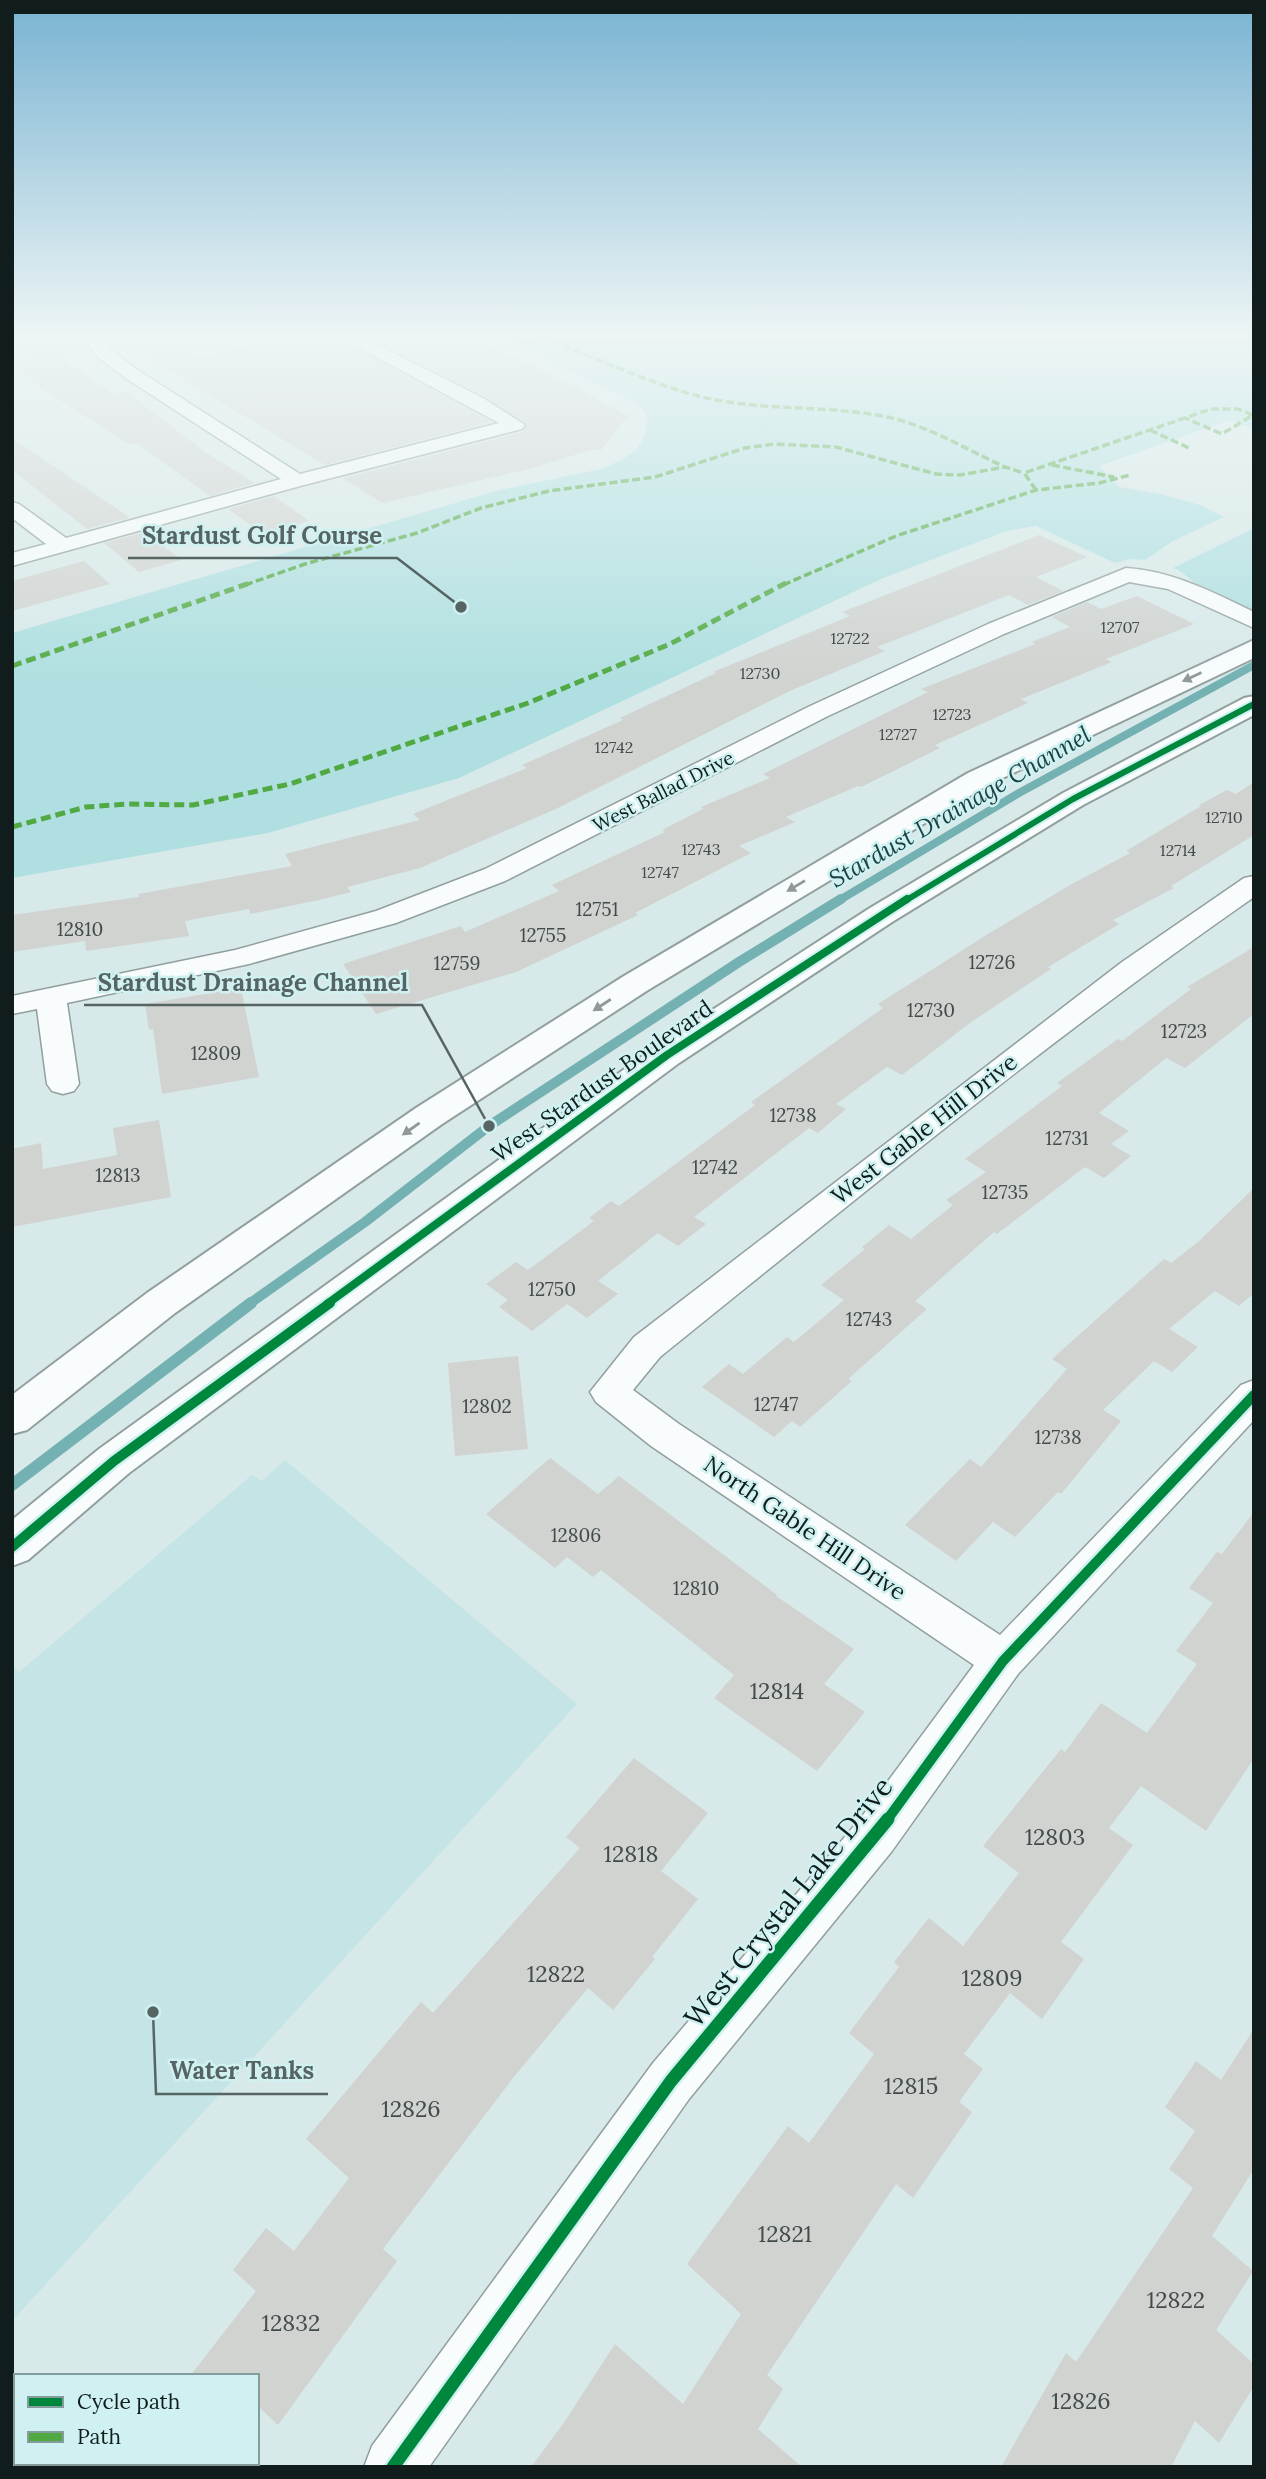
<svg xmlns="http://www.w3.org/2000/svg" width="1266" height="2479" viewBox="0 0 1266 2479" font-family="Lora,serif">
  <rect width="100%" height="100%" fill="#d8e9e9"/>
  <!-- built -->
  <path fill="#c5e4e5" d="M285,1460L577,1704L12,2321V1666L19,1672L252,1475L262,1481Z"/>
  <!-- green -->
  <path fill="#afdfe0" d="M501,337H1254V429L1230,420L1099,466L1119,487L1160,494L1200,505L1224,517L1173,541L1145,560L1130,559L1115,563L1036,526L1007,531L883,578L459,778L268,833L12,878V633L496,491L601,469L622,460L637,449L646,433L647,414L638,404Z
    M1254,528V610C1235,605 1212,595 1196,584C1188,578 1184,572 1173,568Z"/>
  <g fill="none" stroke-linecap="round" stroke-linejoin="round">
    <!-- stream-far2 -->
    <path stroke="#73b1b2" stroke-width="8" d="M838,901L1019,793L1254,665"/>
    <!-- stream-far1 -->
    <path stroke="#73b1b2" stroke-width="10" d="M249,1304L365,1222L489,1126L739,962L841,899"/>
    <!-- stream -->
    <path stroke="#73b1b2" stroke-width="12" d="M12,1485L251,1303"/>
  </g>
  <!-- building -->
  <path fill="#d0d3d0" d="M14,337H54L71,367L77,366L95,384H99L113,394L125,391L208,454L255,483L210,496L136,443L128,444L39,387L14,361L30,359Z
    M137,337H176L195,359L285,337H337L492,422L325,465L158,364Z
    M368,337H470L542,370L628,416L601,450L593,449L534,468L382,503L343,478L523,432L528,425L484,396Z
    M12,438L123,513L129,518L87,529L12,470Z
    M274,496L309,521L263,534L228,509Z
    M146,532L181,560L139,572L104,543Z
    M1039,535L1087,557L1036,577L1063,591L1028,605L1009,595L877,647L885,651L790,691L558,808L420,868L347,887L351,892L319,900L250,914L249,909L185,921L189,936L86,951L85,941L12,952V915L139,897V894L292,866L285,854L420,820L413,814L527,768L522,765L623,720L620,718L716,673L713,672L850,616L842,612Z
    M84,561L110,584L12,611V581Z
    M1137,596L1194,624L1106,659L1112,662L1021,699L1028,703L935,745L940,748L861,787L858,786L786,817L795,822L739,846L751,853L635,913L638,915L516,972L376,1014L343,964L461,926L465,932L559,891L552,885L665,832L662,830L703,809L701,807L770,778L763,774L928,692L921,689L1035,644L1031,642L1070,627L1052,617L1087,602L1101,609Z
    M1254,782V835L1171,886L1174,888L1113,920L1119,924L1048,967L1051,969L970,1023L902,1075L887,1067L836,1104L846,1109L818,1133L809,1128L694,1217L706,1224L678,1246L658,1233L598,1281L618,1294L587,1318L567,1304L532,1331L499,1307L508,1300L486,1284L516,1262L528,1270L594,1221L589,1218L611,1201L619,1206L755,1105L751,1102L883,1008L878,1004L988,934L1070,885L1130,853L1126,851L1201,806L1199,805L1227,790L1236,794Z
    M1254,947V1014L1185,1068L1166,1058L1099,1113L1129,1131L1111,1144L1131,1156L1104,1178L1085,1167L997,1234L994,1232L915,1301L927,1309L848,1379L852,1381L800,1427L792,1421L774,1437L702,1387L729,1364L743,1374L787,1337L794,1342L844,1300L821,1285L865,1249L862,1247L889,1225L911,1239L953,1205L946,1200L986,1172L965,1159L1062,1086L1057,1083L1118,1039L1122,1041L1191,989L1187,987Z
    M241,988L259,1077L162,1094L153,1029L149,1030L145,1004Z
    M159,1120L171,1197L12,1227V1149L41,1143L43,1169L117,1155L113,1128Z
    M1254,1188V1293L1239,1306L1215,1291L1169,1329L1198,1347L1172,1372L1154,1361L1103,1410L1121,1421L1061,1494L1058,1492L1015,1537L993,1522L956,1561L905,1525L970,1459L981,1467L1067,1369L1052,1359L1164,1259L1171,1263L1198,1242Z
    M518,1356L528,1449L455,1456L448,1363Z
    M550,1458L598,1494L619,1476L777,1595L776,1596L854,1649L824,1684L865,1712L817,1771L714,1698L734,1675L601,1570L593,1577L567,1557L555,1568L486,1514Z
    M1254,1512V1758L1206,1831L1141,1786L1109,1828L1133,1845L1061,1942L1084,1959L1042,2019L1010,1993L964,2054L983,2069L959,2102L972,2112L913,2198L896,2184L767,2375L783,2389L758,2429L802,2467H531L563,2424L615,2344L683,2404L741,2314L687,2264L788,2126L809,2143L874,2054L849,2033L899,1967L894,1962L929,1918L963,1946L1019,1873L983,1846L1061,1749L1065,1752L1101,1703L1147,1733L1197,1664L1176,1651L1213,1603L1189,1588L1217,1552L1222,1554Z
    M634,1758L708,1813L661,1871L698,1899L652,1957L655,1959L613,2010L588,1988L513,2078L383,2249L397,2261L278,2425L257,2405V2376H190L256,2291L233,2270L266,2228L294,2251L349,2178L306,2139L421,2002L433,2013L580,1848L566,1837Z
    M1254,2029V2169L1212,2236L1253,2271L1216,2330L1254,2364V2386L1219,2443L1195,2421L1171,2467H1001L1066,2353L1076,2362L1193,2188L1169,2169L1195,2131L1165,2107L1196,2061L1221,2080Z"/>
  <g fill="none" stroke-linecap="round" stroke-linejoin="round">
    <!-- minor casing -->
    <g stroke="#929f9f" stroke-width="3">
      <path id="minor" d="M82,337H100L111,350L139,371L300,474L499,423L339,337H362L483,398L525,425L522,429L304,485L12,566V553L46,544L12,518V502L19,504L66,538L281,479L127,379L99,358Z
        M1126,568C1173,571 1212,592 1254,612V628L1168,589L1129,582L1004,634L826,717L505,881L396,923L249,964L67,1003L79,1084L74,1091L63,1094L52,1091L47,1084L37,1009L12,1014V996L235,950L376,911L485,869L808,707L988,624Z
        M1254,876V897C1048,1040 855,1200 660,1357L633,1390L679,1424L1000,1635L1241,1385L1254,1380V1420L1018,1674L892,1851L689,2099L429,2467H364L372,2446L653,2063L860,1819L974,1665L651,1446L596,1402L590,1392L634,1337L1122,962L1244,878Z"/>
    </g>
    <!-- tertiary casing -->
    <g stroke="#929f9f" stroke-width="4">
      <path id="tertiary" d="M1254,640V658L988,785L648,990L442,1124L175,1313L27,1430L12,1434V1395L147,1293L416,1108L624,976L968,773Z
        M1254,696V715L1083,805L892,922L679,1063L129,1473L28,1560L12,1566V1520L99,1449L655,1047L870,908L1063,793L1244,698Z"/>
    </g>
    <!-- minor -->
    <use href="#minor" fill="#f9fcfc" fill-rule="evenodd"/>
    <!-- tertiary -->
    <use href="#tertiary" fill="#f9fcfc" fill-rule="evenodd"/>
    <!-- quiet-far1 -->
    <path stroke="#51a943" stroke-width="3.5" stroke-dasharray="8 3.5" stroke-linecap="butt" d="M542,337C595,357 647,383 702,397C761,411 823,405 882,416C926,424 965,449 1005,467
      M1150,430L1189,448
      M1052,465L1114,477
      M1036,490L1024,473L1211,409H1238L1253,415L1222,434L1185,418
      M245,585L305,564L417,533L481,508L549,491L655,477L745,448L774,444L836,447L936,474L960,475L1005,467L1024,473
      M783,585L896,536L1036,490L1099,483L1130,475"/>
    <!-- quiet -->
    <path stroke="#51a943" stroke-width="5" stroke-dasharray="10 5" stroke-linecap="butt" d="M12,666L250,583
      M12,827L86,807L127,804L193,805L290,784L528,703L670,644L786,583"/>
    <!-- cycleway-far3 casing -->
    <g stroke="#d0f1f1" stroke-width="10">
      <path id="cycleway-far3" d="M905,901L1073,799L1254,704"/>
    </g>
    <!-- cycleway-far2 casing -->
    <g stroke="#d0f1f1" stroke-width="12">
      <path id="cycleway-far2" d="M327,1304L667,1055L907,899"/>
    </g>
    <!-- cycleway-far1 casing -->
    <g stroke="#d0f1f1" stroke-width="15">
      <path id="cycleway-far1" d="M12,1547L114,1461L330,1303
        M887,1820L1003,1661L1254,1395"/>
    </g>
    <!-- cycleway casing -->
    <g stroke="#d0f1f1" stroke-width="18">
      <path id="cycleway" d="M393,2467L671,2081L888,1819"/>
    </g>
    <!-- cycleway-far3 -->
    <use href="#cycleway-far3" stroke="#00873e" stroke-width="6"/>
    <!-- cycleway-far2 -->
    <use href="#cycleway-far2" stroke="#00873e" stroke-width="8"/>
    <!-- cycleway-far1 -->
    <use href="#cycleway-far1" stroke="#00873e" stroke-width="10"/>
    <!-- cycleway -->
    <use href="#cycleway" stroke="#00873e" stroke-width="13"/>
  </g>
  <!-- one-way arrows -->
  <defs><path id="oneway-solid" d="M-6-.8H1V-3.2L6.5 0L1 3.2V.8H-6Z" transform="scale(1.75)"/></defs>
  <g fill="#919898">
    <use href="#oneway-solid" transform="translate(1192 677) rotate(155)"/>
    <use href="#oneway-solid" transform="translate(796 886) rotate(149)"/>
    <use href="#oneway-solid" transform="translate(602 1005) rotate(147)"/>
    <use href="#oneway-solid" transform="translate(411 1129) rotate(145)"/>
  </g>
  <!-- sky -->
  <linearGradient id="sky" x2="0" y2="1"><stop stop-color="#79b3d2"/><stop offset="0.49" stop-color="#edf5f5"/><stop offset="1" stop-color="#edf5f5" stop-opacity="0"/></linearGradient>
  <rect width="1266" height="684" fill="url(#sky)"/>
  <g text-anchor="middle" stroke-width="5" stroke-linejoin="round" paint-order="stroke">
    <!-- far-number labels -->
    <g font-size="16" fill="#424c4b">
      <text x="1120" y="633">12707</text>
      <text x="850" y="644">12722</text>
      <text x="760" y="679">12730</text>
      <text x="952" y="720">12723</text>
      <text x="898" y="740">12727</text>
      <text x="614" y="753">12742</text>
      <text x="1224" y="823">12710</text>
      <text x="701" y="855">12743</text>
      <text x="1178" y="856">12714</text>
      <text x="660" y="878">12747</text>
    </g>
    <!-- far-street labels -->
    <g font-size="19" fill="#111d1d" stroke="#d0f1f1">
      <text transform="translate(663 791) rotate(-27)" y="7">West Ballad Drive</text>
    </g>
    <!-- number labels -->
    <g font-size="19" fill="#424c4b">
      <text x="597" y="916">12751</text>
      <text x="80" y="936">12810</text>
      <text x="543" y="942">12755</text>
      <text x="992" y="969">12726</text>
      <text x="457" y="970">12759</text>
      <text x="931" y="1017">12730</text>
      <text x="1184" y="1038">12723</text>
      <text x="216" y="1060">12809</text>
      <text x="793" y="1122">12738</text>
      <text x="1067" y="1145">12731</text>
      <text x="715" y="1174">12742</text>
      <text x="118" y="1182">12813</text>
      <text x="1005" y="1199">12735</text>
      <text x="552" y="1296">12750</text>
      <text x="869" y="1326">12743</text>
      <text x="776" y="1411">12747</text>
      <text x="487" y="1413">12802</text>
      <text x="1058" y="1444">12738</text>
      <text x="576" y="1542">12806</text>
      <text x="696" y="1595">12810</text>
    </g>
    <!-- street labels -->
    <g font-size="23" fill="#111d1d" stroke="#d0f1f1">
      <text transform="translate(602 1081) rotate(-35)" y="8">West Stardust Boulevard</text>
      <text transform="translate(924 1129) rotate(-38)" y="8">West Gable Hill Drive</text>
      <text transform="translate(805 1528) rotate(34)" y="8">North Gable Hill Drive</text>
    </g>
    <!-- near-number labels -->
    <g font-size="23" fill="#424c4b">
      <text x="777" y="1699">12814</text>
      <text x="1055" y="1845">12803</text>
      <text x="631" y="1862">12818</text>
      <text x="556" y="1982">12822</text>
      <text x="992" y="1986">12809</text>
      <text x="911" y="2094">12815</text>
      <text x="411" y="2117">12826</text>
      <text x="785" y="2242">12821</text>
      <text x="1176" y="2308">12822</text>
      <text x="291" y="2331">12832</text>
      <text x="1081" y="2409">12826</text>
    </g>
    <!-- water labels -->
    <g font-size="24" font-style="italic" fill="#1c4344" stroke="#d0f1f1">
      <text transform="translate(960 807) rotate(-30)" y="8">Stardust Drainage Channel</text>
    </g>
    <!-- near-street labels -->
    <g font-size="28" fill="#111d1d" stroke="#d0f1f1">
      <text transform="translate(788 1902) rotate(-51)" y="10">West Crystal Lake Drive</text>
    </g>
  </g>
  <!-- callouts -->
  <path fill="none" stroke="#576464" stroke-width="2.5" d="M461 607L397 558H128M489 1126L422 1005H84M153 2012L156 2094H328"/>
  <g fill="#576464" stroke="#d0f1f1" stroke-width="2.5">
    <circle cx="461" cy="607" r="7"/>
    <circle cx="489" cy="1126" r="7"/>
    <circle cx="153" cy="2012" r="7"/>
  </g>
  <g font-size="24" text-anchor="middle" font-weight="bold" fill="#576464" stroke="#d0f1f1" stroke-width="5" stroke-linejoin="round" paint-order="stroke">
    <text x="262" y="544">Stardust Golf Course</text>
    <text x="253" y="991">Stardust Drainage Channel</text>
    <text x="242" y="2079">Water Tanks</text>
  </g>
  <!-- border -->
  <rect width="1266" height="2479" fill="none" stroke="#111d1d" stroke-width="28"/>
  <!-- legend -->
  <rect x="14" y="2374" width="245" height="91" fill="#d0f1f1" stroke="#849c9c" stroke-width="2"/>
  <rect x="28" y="2397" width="35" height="10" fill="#00873e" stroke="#849c9c" stroke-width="2"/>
  <text x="77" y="2409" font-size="21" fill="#111d1d">Cycle path</text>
  <rect x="28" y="2432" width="35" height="10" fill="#51a943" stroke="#849c9c" stroke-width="2"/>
  <text x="77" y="2444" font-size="21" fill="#111d1d">Path</text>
</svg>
